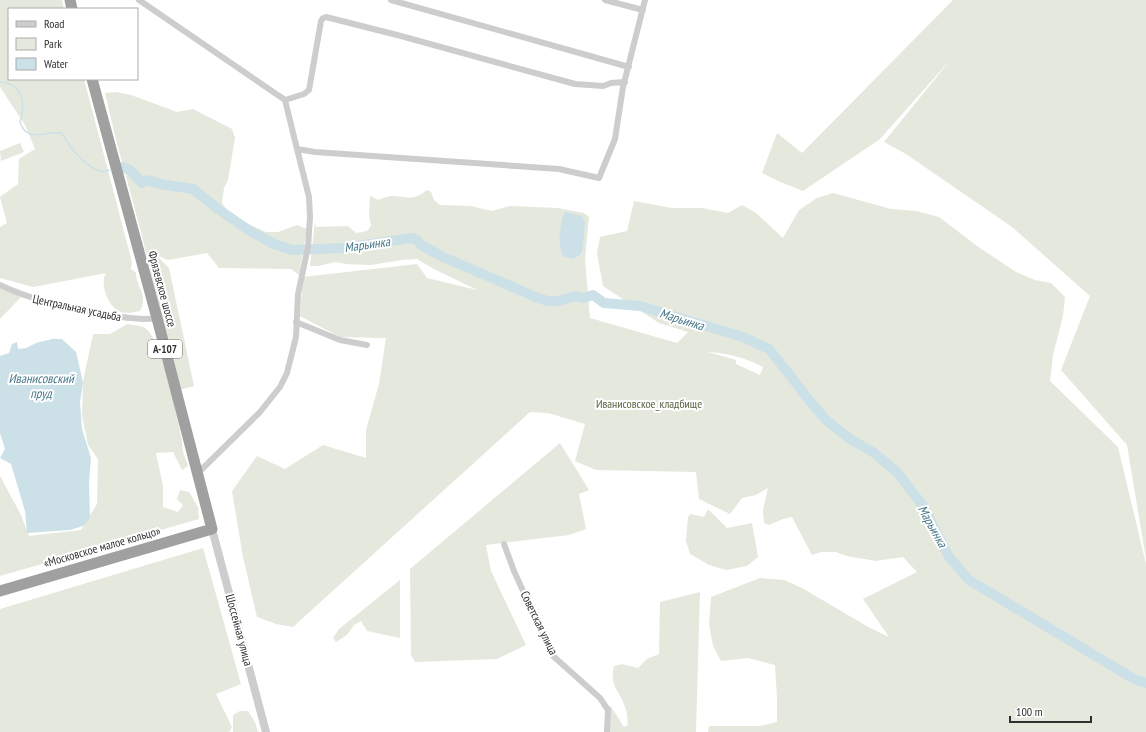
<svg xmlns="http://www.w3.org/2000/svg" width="1146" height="732" viewBox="0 0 1146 732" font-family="'PT Sans Narrow',sans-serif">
  <rect width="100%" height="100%" fill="#fff"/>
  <!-- green -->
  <path fill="#e5e8dd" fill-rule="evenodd" d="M0,0H62L64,9H9V79H84L132,262L131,269L136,273C136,287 149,295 140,311C134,312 127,314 121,312C110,308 102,290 104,279C104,277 105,275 106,273L33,287L0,278V227L7,223L0,197L18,184L19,159L35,149L25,125L0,87Z
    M953,0H1146V559L1127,445L1061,370L1090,296L1012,227L906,154L884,142L952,58L880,139L803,191L778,181L762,173L777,133L802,153Z
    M116,92L131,95L177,112L193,109L232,129L235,138L228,180L224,188L222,203L232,217L266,232H278L297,225L307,229L299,275L291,269L219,268L207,253L168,260L156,255L169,268L194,386L179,390L141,232L115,136L105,93Z
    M20,143L24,152L1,161L0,151Z
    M427,190L431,192L434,200L440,205L471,206L492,211L510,206L558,208L584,213L589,217L585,259L590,318L677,343L688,332L659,323L603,286L597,253L600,237L627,231L634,201L672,208H702L728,213L742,205L756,213L783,238L799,210L817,198L833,193L891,209L916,211L939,217L977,246L1016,272L1035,280L1051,283L1065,297L1063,316L1053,355L1050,381L1118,447L1146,564V732H708L709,726H760L777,722V698L775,665L748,658L721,661L713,646L709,624L711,597L760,578L784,580L802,588L870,628L889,637L863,599L917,572L903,557L876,561L847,556L836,552H821L812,555L792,517L783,519L769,525L764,523L763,510L768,488L756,495L742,498L730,514L699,499L696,472L596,470L575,461L585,424L548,413L530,412L293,627L276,624L257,617L243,557L232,491L257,456L285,469L323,445L366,458V430L379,384L386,338L340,337L300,316L303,277L417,264L427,278L477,290L434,269L417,259L401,260L371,265L346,264L335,262L318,266H310L315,222L316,227L348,226L356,233L367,231L371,226L369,215L370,196L378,200C382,199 387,196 391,196C408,196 412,202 427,190ZM708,352C727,353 746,358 763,367L760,375L736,364V360Z
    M0,287L21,297L0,319Z
    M127,324C132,325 141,325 145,328C162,339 177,417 182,440L183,452L188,466L182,470L173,452L156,453L163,486V507L178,512L183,505L177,499L180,490L189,492L198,507L199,519L0,576V476L21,515L29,536L81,530L97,504L98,459L88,445L82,415L83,381L93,334H110Z
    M560,443L589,490L579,494L586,529L569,535L486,545L491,571L526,645L497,659L415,662L411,655L410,569Z
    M708,509L727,528L752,523L758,557L747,566L726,570L709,565L690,554L686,541L688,517L690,514L704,517Z
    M203,548L241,684L216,694L232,727L229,732H0V609Z
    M400,580V638L367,631L361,621L354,625L347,635L336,642L333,638L339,629Z
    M700,592L696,732H610V705L624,727L628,725C627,721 628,714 626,710C621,691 609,688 614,666L622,664L638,668L647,659L659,654L660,602Z
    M240,711H248L255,722L258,732H233V715Z"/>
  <!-- water -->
  <path fill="#cce0e7" d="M566,212L582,216L585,222L583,247L581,254L573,259L563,256C557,243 560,226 564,213Z
    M52,339H62L76,352L80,369L83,383L80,402L82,429L91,458L89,482L90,518L83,526L70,530L27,533L25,511L11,464L0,458L5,449L0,433V356L9,353L12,344L17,342L18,349L26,348L36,343Z"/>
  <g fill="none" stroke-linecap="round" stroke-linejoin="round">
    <!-- stream -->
    <path stroke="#cce0e7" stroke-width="1.5" d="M0,82C23,83 26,105 20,122C27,144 46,130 61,133C65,137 67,142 70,146C77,156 97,177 109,170"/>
    <!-- river -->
    <path stroke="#cce0e7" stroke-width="10" d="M122,167L130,170L142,183L148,180L160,184L193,189L218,209L250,231L274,244L292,250L342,248L412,238L418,241L421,245L443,257L538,298L548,301H559L575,296L583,298L593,295L604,303L640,306L743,337L769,349L789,374L808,399L826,420L850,439L873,452L897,472L923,506L949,557L969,580L1134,679L1146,683"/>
    <!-- minor -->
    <path stroke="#cdcdcd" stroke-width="6" d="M139,0L285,100L297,149
      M391,0L629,67
      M605,0L643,10
      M285,100L304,94L309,90L321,21L323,18L326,17L401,36L575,84L603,86L611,83L625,82
      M0,285C31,300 62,306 95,312C116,316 136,321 157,318
      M296,322L340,340L367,345
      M197,474L260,412L280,387L287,373L296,337L298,294L308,247L310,217L309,197L297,149L315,152L559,169L599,178L615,139L623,87L645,0
      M504,544L514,571L552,655L600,698L608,710L607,732"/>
    <!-- tertiary -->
    <path stroke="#cdcdcd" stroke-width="8" d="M212,529L266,732"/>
    <!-- trunk -->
    <path stroke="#a0a0a0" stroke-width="11" d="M70,0L72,9
      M0,591L212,529L157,318L92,79"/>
  </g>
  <g text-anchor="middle" stroke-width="4" stroke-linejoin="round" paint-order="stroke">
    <!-- shield labels -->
    <rect fill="#fff" stroke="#6e6e6e" stroke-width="1" x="148" y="340" width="34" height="18" rx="3"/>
    <g font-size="11" font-weight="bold" fill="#303030">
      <text x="165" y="353">А-107</text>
    </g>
    <!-- street labels -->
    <g font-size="12" fill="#303030" stroke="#fff">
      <text transform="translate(162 289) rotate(75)" y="4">Фрязевское шоссе</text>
      <text transform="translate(77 308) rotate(12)" y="4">Центральная усадьба</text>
      <text transform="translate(102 547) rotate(-16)" y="4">«Московское малое кольцо»</text>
      <text transform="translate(539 623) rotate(64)" y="4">Советская улица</text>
      <text transform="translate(239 630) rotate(75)" y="4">Шоссейная улица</text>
    </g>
    <!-- park labels -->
    <g font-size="12" fill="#586742" stroke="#fff">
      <text x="649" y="408">Иванисовское_кладбище</text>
    </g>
    <!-- water labels -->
    <g font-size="13" font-style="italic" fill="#477889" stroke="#fff">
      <text transform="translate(367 244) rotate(-8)" y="5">Марьинка</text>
      <text transform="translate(682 319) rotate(17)" y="5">Марьинка</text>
      <text x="41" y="383">Иванисовский<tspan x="41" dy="15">пруд</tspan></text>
      <text transform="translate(933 526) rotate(61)" y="5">Марьинка</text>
    </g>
  </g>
  <!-- legend -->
  <rect x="8" y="8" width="130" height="72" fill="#ffffff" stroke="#acacac"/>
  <rect x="16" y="21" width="20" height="6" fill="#cdcdcd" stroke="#acacac"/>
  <text x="44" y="28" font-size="12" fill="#303030">Road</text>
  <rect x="16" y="38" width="20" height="12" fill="#e5e8dd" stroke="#acacac"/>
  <text x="44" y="48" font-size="12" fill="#303030">Park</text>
  <rect x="16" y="58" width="20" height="12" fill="#cce0e7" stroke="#acacac"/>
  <text x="44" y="68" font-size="12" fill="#303030">Water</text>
  <!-- scale -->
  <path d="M1010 716v6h81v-6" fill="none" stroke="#303030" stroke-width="2"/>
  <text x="1016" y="716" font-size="12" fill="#303030" stroke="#ffffff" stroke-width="3" paint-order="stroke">100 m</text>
</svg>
